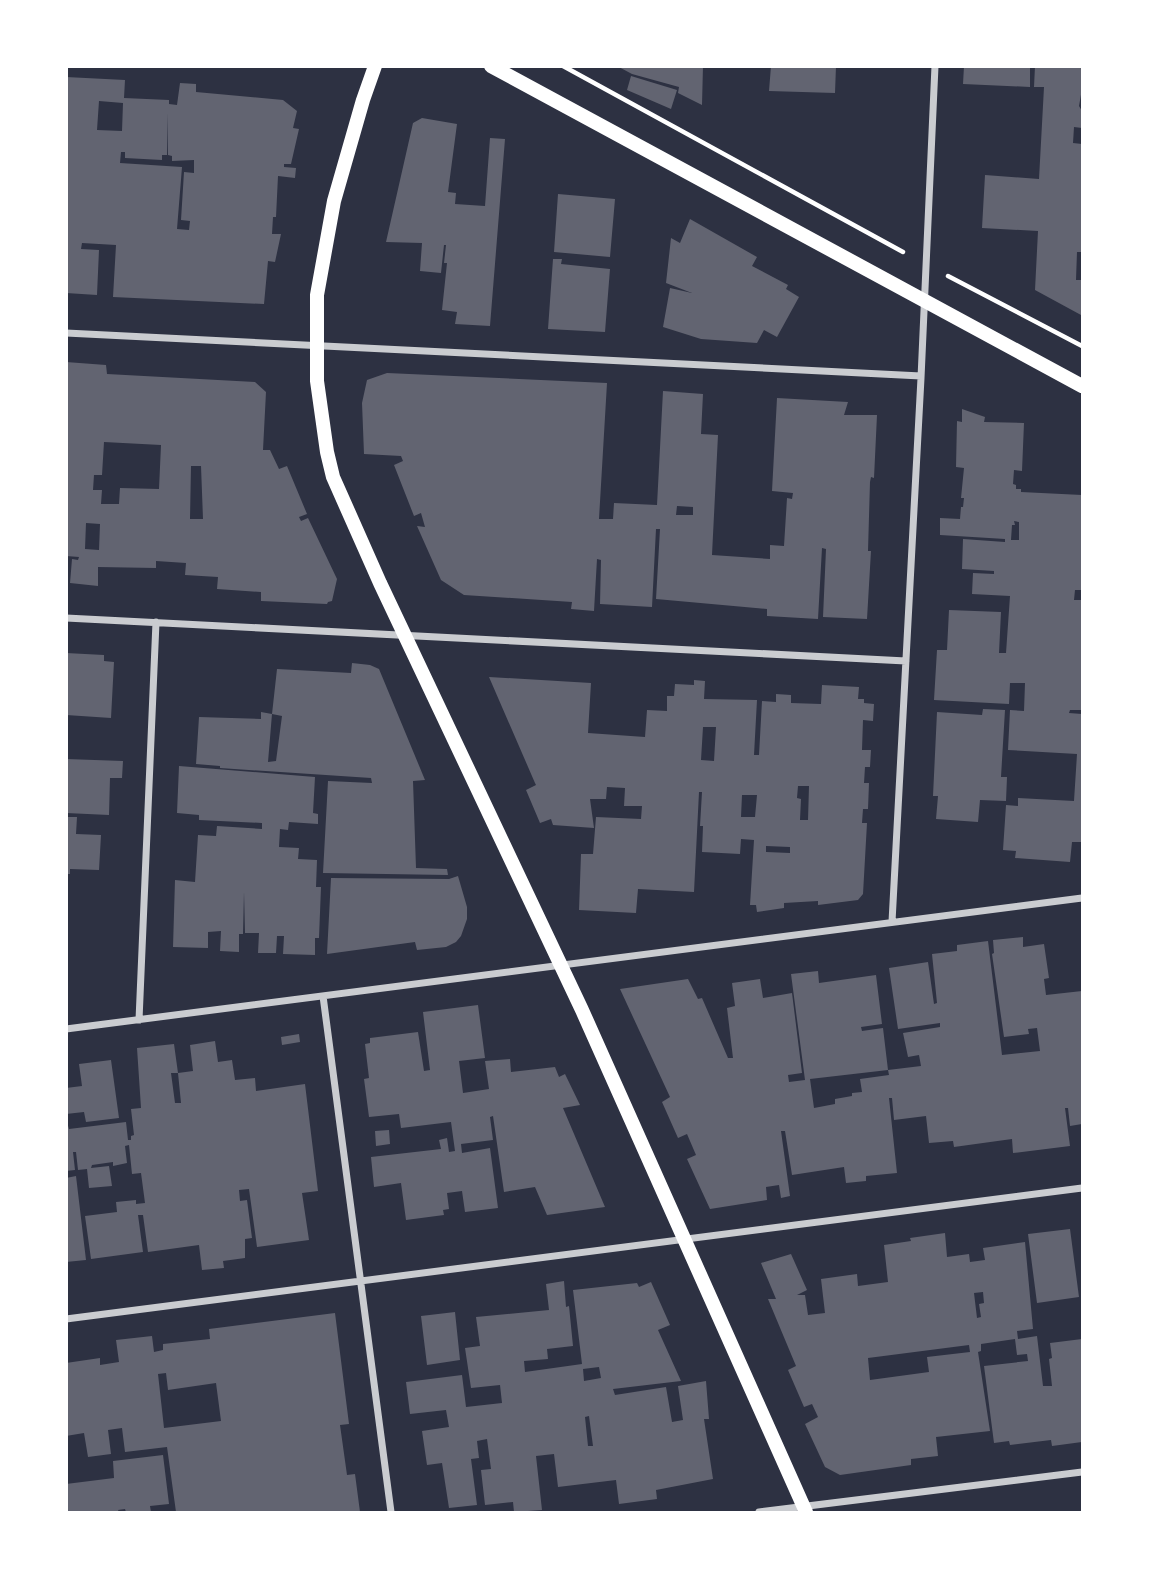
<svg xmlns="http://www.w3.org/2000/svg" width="1149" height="1579" viewBox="0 0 1149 1579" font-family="'Public Sans',sans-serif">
  <rect width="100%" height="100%" fill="#2d3142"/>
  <!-- building -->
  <path fill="#626471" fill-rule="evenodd" d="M617,66H703L702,105L678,93L679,87L632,74Z
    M771,66H836L835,93L769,91Z
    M964,66H1030V87L963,84Z
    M1035,66H1082V89L1079,106L1082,111V128L1074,127L1073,143L1082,144V252H1077L1076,280H1082L1081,315L1035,290L1038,231L982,228L985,175L1039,179L1044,87H1034Z
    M631,76L677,90L671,109L627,90Z
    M66,77L125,80L124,98L169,100V104L177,105L180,83L196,84V92L283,100L297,111L293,128L299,129L291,164H284V167L296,168L295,178L278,176L276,217H273L272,234H281L275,262L268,261L264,304L113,297L116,245L82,243L81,249L99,250L97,295L66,293ZM99,101L123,103L122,131L97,130ZM168,113V155L172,156V161L194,160V173L184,172L181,220L190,221L189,230L177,229L182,167L120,163L121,152H125V158L162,160V155H167Z
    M422,118L457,124L448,192L456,193L455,204L485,206L490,138L505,139L490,326L455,324L457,312L442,310L447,263H444L446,245H444L441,273L420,271L422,243L386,242L413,123Z
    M558,194L615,199L610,257L554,252Z
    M690,219L757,257L752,266L788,285L786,289L799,297L777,337L764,330L757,343L701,339L663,327L670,288L692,293L666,283L671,238L680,243Z
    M553,259H562L561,264L610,269L605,332L548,329Z
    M66,362L106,365L107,374L255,382L266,392L263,450H270L279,469L287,466L307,514L299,517L301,521L308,518L337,579L332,601L328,602L327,604L261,601V592L217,589L218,577L185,575L186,563L156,561V568L98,567V586L70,583L72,559L78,560L79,557L66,556ZM104,442L161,445L159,489L120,488L119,504H101L102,490H93L94,475H102ZM191,466H201L203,519H190ZM86,523L100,524L99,550L85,549Z
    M387,373L607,383L599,519H613L614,503L657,505L663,391L703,394L701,434L718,435L712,555L770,559V545L784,546L787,498L792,499L793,493L772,491L777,398L848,402L844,415H877L874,478L871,477L870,482L868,551H871L867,619L823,617L826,549L822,548L818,619L767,616V609L656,599L660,529H656L652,607L600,604L601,560L597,559L594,611L571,609L572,602L464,595L441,580L417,526L425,527L421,513L414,516L394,465L403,461L401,456L364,454L362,403L367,380ZM677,506L693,507V515H676Z
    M962,409L985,417L984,422L1024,423L1022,471L1014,470L1013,484L1016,485V489H1021V492L1082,495V590H1075L1074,600H1082V710H1070L1069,713L1082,714V842H1072L1070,862L1015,858L1016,851L1003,850L1006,805L1018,806V798L1074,801L1077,754L1008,750L1010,710L1024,711L1025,683H1010L1009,704L934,700L937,650H947L949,610L1001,612L999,653H1006L1010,596L972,594L973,573L994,574V571L962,569L963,539L1005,542V539L940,535V518L960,519L961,507H963L964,498H961L964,468L956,467L957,421L962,422ZM1014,521L1019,522V540H1011L1012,525H1015Z
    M66,653L104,655V661L114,662L111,718L66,715Z
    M352,663L370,665L379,669L425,780L413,781L416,868L447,869L448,875L323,873L328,781L372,783L371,778L220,768V766L196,764L199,717L261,719V712L272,714L268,762L276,761L282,716L272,714L277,669L351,673Z
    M489,677L591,683L588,733L645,737L647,710L667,711V696H674L675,684L694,685V680L705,681L704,699L757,700L754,755H759L762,701L776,702V694L791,695V703L821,704L822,685L859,687L858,699H864V703L874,704L873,721L863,720L862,750H871L870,767H865L864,783H869L868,809H863L862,823H867L863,894L858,900L818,905V901L784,903V908L757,912L756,905H750L754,840L741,839L740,854L702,852L703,826H700L702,792H699L694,892L638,889L636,913L579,910L581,854H593L596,817L641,819L642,806H624L625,788L607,787L606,799H590L594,828L553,825L551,819L540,823L526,790L536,785L535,783ZM703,727H716L714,761L701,760ZM798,786H809L808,820H800L801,799L797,798ZM742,795H757L755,817H741ZM766,846L790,847V853L766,852Z
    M983,709L1005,710L1001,777H1007L1006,801L980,800L978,822L936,819L938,796H933L937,712L982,715Z
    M66,759L123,761L122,778H110L109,815L66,813Z
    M179,766L315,777L313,813L318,814V824L289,822L288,830L280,829L279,847L299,848L298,859L317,860L316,887H321L319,938H315V955L283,954L284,936H277L276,953H258L259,933H245L244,892L243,934H239V952L220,951L221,931L208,932V948L173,947L175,880L195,882L198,835L216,836L217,826L262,829V823L199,820V815L177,813Z
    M66,817H77L76,834L101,835L99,870L70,869V874H66Z
    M458,876L467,907V919L461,936L456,942L446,947L417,950L415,942L327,954L331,878L449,879Z
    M1023,937V947L1044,944L1049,978L1044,979L1046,995L1082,991V1124L1070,1126L1068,1108H1065L1070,1146L1013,1153L1012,1139L954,1147L953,1141L929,1143L926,1116L894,1120L892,1098H889L897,1173L866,1176V1181L846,1183L844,1167L792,1175L785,1131H781L790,1196L781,1198L779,1185L766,1187L767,1200L710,1209L687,1159L696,1155L687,1134L678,1138L662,1102L670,1097L620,989L688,979L698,999L702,998L728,1058H733L727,1008L735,1006L732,983L760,979L763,998L792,993L802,1073L788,1075L789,1082L805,1080L791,974L818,971L819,983L876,975L882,1024L861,1027L862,1031L883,1028L888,1070L921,1066L919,1055L908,1057L903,1033L940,1027V1023L898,1029L889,968L928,962L934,1004L937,1003L932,954L957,951V945L988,941L1002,1055L1040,1051L1037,1028L1028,1029L1029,1034L1004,1037L992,954L994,953L993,940ZM888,1070L889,1075L860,1079L862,1092L852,1093V1096L835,1099V1104L814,1108L810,1079Z
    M478,1005L485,1058L459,1061L463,1093L489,1089L485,1061L510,1059L511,1072L555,1067L559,1077L565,1074L580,1105L563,1108L605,1207L547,1215L535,1187L504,1192L493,1116L490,1117L493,1140L461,1144L462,1153L490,1148L498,1208L465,1212L462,1191L447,1193L449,1209L443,1210L444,1215L406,1220L401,1183L374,1187L371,1157L441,1149L439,1140L447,1138L449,1152L455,1151L451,1122L401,1128L399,1114L369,1117L364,1079L369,1078L365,1044L370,1043V1038L418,1032L424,1071L430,1070L423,1012Z
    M299,1034L300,1042L282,1045L281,1037Z
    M215,1041L218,1062L232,1060L235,1080L255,1078L256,1091L305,1084L318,1191L302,1193L309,1240L257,1247L249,1189L239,1190L240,1201L247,1200L252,1238L245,1239V1258L223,1261L224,1268L202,1270L199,1245L148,1252L143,1215H138L143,1252L91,1259L85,1216L117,1212L116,1202L136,1200V1204L145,1203L141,1173L132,1174L129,1145L125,1146L127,1163L113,1166V1162L92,1165L91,1168L109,1166L112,1186L89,1188L87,1169L78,1170L76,1152H73L75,1170L66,1171V1119L69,1129L126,1122L128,1140H131V1136L134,1135L131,1109L141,1108L137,1048L174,1044L178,1073L193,1071L190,1045ZM171,1073H178L181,1103H175Z
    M111,1060L119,1118L86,1122L84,1112L66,1114V1088L82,1086L79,1064Z
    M389,1130L390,1144L376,1146L375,1131Z
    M76,1176L86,1260L66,1262V1178Z
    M1070,1229L1079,1297L1037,1303L1028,1234Z
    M945,1233L947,1257L969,1254L970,1262L985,1260L983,1248L1025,1242L1033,1329L1017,1331L1018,1339L1037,1336L1043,1386H1052L1049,1359L1052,1358L1050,1343L1082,1339V1442L1052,1446L1051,1440L1010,1445L1009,1441L994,1443L984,1366L1028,1361L1027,1354L1017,1355L1015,1339L981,1344V1351L978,1352L990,1431L936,1437L938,1456L911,1459V1465L840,1475L825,1467L805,1424L818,1417L812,1404L804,1407L788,1370L796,1366L768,1299H776L761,1263L791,1254L807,1290L797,1295H805L808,1315L825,1313L821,1279L857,1274L858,1286L888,1282L884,1245L911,1241L910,1238ZM983,1292L984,1303L979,1304L981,1317L977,1318L974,1293ZM969,1345L970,1352L927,1357L929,1372L870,1380L868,1358Z
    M564,1281L566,1307L569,1306L573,1346L547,1349L548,1359L524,1361L525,1372L582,1364L573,1290L637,1283L639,1287L651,1282L670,1325L658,1330L681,1381L613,1389L615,1395L666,1387L672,1422L683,1420L678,1386L706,1381L709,1419H704L713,1479L656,1490L657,1499L619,1504L616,1480L558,1487L554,1454L536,1456L542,1510L514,1512L513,1502L485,1505L481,1470L491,1469L487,1439L477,1441L479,1458L471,1459L477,1505L449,1508L442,1463L427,1465L422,1431L449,1427L446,1410L410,1414L406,1382L462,1375L466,1407L502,1403L500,1385L471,1388L465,1348L480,1346L476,1317L549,1310L546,1284ZM599,1367L601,1378L584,1381L583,1369ZM589,1416L593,1446H588L585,1417Z
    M455,1312L460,1360L427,1365L421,1316Z
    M335,1313L349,1424L340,1425L347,1475L355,1474L360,1512H176L167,1447L125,1452L122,1428L108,1430L111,1454L88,1457L84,1433L66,1436V1363L100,1358V1365L119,1362L116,1340L152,1336L154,1352L163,1350V1344L210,1339L209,1329ZM166,1373L168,1390L216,1383L221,1421L164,1428L158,1374Z
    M163,1455L169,1504L150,1506L151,1512H126L125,1509L118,1510L119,1512H66V1484L114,1478L113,1461Z"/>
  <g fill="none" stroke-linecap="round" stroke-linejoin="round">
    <!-- path -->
    <path stroke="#fff" stroke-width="4.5" d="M563,66L903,252
      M948,276L1082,346"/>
    <!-- minor -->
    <path stroke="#caccd0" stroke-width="7" d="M66,333L921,376
      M66,618L906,661
      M892,922L921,378L935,66
      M323,996L391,1512
      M139,1020L156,622
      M66,1029L1082,898
      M66,1319L1082,1188
      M759,1512L1082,1472"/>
    <!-- secondary -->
    <path stroke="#fff" stroke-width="14" d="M375,66L363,100L334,201L317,295V381L327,452L333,477L380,583L582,1010L806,1512
      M491,66L1082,386"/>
  </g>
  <!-- border -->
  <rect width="1149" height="1579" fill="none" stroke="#ffffff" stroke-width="136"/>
</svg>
